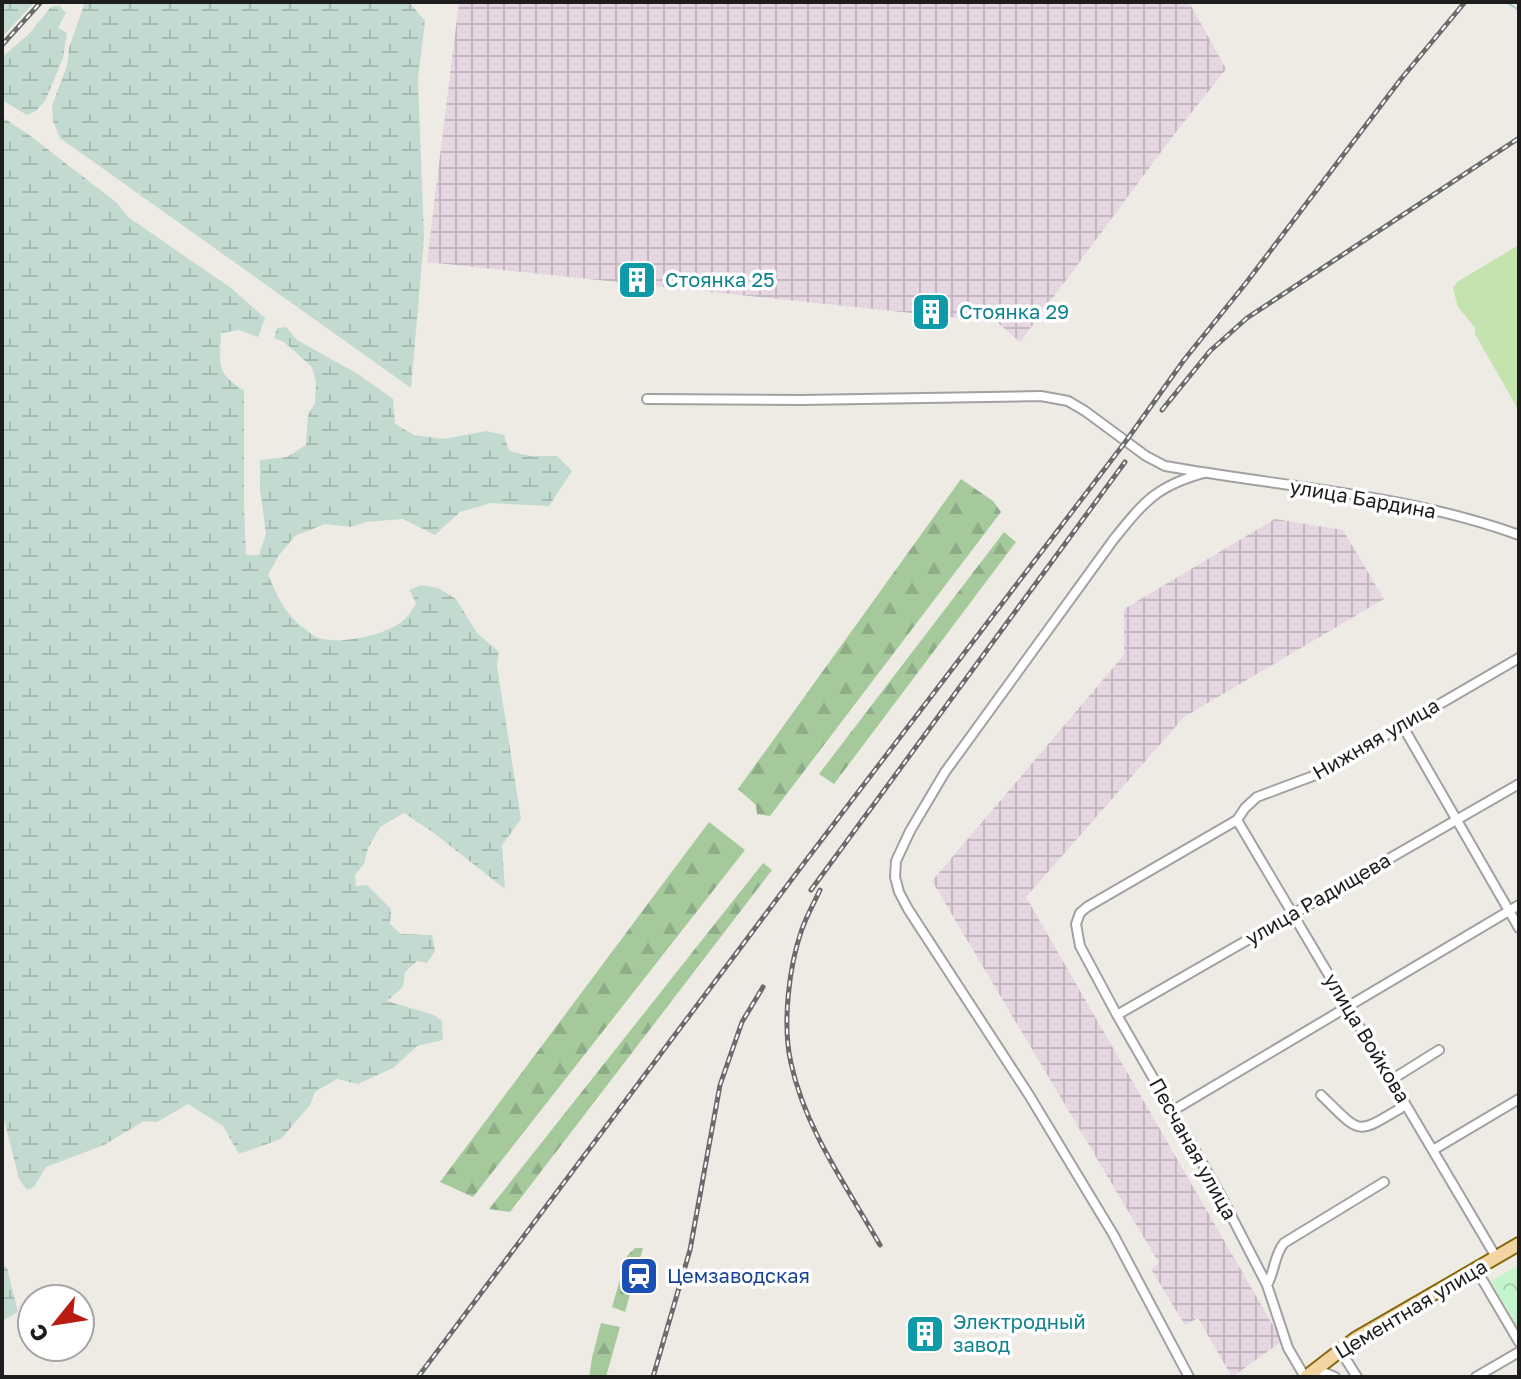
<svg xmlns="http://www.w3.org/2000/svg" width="1521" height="1379" viewBox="0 0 1521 1379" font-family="'Golos Text',sans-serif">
  <defs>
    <pattern id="industrial-grid" width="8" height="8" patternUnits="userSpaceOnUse" patternTransform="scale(2)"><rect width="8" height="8" fill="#e6d6e2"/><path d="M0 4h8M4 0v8" fill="none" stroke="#c5b7c1"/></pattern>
    <pattern id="forest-firs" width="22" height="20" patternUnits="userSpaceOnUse" patternTransform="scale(2)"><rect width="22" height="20" fill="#a6c99c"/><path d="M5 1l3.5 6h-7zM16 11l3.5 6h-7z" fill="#8eac86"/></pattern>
    <pattern id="wetland-marsh" width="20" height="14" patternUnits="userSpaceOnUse" patternTransform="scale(2)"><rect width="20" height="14" fill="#c2dad0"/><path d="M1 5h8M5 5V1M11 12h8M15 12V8" fill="none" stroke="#a6bbb2"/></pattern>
    <pattern id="park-crowns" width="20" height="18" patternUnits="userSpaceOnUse" patternTransform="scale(2)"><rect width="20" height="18" fill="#c4f4cb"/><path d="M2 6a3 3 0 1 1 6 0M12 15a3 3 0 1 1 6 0" fill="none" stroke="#a8d1ae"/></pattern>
  </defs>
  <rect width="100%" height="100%" fill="#edebe4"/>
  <!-- industrial -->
  <path fill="url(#industrial-grid)" d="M459,2H1189L1226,69L1173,136L1020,342L997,322L427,262Z
    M1275,519L1343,530L1384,599L1184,717L1026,897L1282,1341L1232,1377L1198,1318L1185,1325L1151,1269L1159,1263L932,881L1124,655V609Z"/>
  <!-- forest -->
  <path fill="url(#forest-firs)" d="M961,479L993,501L1001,512L770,816L757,814L756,805L738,789Z
    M1004,532L1016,542L834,784L819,774Z
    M709,822L745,850L473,1197L440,1182Z
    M763,863L772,870L510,1212L489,1209Z
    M635,1248H643L625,1312L612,1307L627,1256Z
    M601,1323L620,1327L606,1377H589L592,1358Z"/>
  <!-- wetland -->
  <path fill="url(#wetland-marsh)" d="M12,2H35L2,37V5Z
    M85,2H409L425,21L418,79L424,238L411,388L60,138L53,121L52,106L67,66L69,48Z
    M59,5L66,13L58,28L67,33L63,58L45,101L36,111L27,115L2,100V57L29,34L51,7Z
    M5,119L28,134L117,203L128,217L231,288L265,318L258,337L239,330L221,333C219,363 216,374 244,390V508L246,555H259L266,534L260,489V460L287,457L306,445L308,415L315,403L316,382L312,367L284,342L274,338L277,328L286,327L297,340L358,374L393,399L395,424L414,435L444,439L486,431L504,435L509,451L530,456H557L572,471L549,506L491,503L460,512L435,535L403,519L365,522L352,527L325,524L295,536L279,555L268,575C279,599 284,613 306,630C310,632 312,636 316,637C339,646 388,635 405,619C409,615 412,609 416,604L410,590L421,585L438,588L456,599L477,633L499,652L497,666L521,819L502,845L505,889L434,833L404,813L380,827L368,848L364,864L355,875L356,886L367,885L391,909L390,924L401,934L432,935L435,951L427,963L417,961L405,972L403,987L387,1001L434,1015L442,1021L443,1040L417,1046L393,1068L358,1084L337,1079L315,1092L310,1105L281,1139L239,1154L223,1126L188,1104L157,1122L144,1121L104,1145L46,1167L34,1187L27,1190L19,1179L2,1111V121Z
    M2,1264L7,1268L18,1312L2,1321Z"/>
  <!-- park -->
  <path fill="url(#park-crowns)" d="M1519,1265V1329L1491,1281Z"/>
  <!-- garden -->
  <path fill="#c5e3ae" d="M1519,245V411L1475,334V328L1458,307L1453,288L1457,282Z"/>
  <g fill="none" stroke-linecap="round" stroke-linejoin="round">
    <!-- stream -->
    <path stroke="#a8cad7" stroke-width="2" d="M1492,2H1494
      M1506,2L1519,10"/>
    <!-- street casing -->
    <g stroke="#a1a1a1" stroke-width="12">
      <path id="street" d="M647,399L801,400L1041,396L1068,401L1085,411L1146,456L1165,466C1283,487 1406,494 1519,535
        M1402,725L1519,928
        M1237,820L1496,1257
        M1117,1015L1519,784
        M1391,1080L1439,1050
        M1321,1095C1363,1136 1355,1135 1406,1105
        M1172,1111L1519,905
        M1433,1150L1519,1099
        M1476,1269L1519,1342
        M1267,1285C1275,1271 1274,1255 1284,1243L1384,1182
        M1340,1350L1357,1377
        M1316,1369L1335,1377
        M1189,1377L1113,1234L1029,1095L908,909L899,892L895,877L896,861L910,831L945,772L1114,539C1144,502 1156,486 1204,473
        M1305,1377L1288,1348L1267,1285L1221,1196L1117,1015L1080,946L1076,924L1080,913L1087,907L1237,820L1245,808L1257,797L1321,773L1519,658
        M1476,1377L1519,1352"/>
    </g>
    <!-- primary casing -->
    <g stroke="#89670d" stroke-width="16">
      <path id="primary" d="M1306,1377L1355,1339L1519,1244"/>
    </g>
    <!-- street -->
    <use href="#street" stroke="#fff" stroke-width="8"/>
    <!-- primary -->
    <use href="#primary" stroke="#f3d5a3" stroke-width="12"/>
    <!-- rail casing -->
    <g stroke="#6b6b6b" stroke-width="5">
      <path id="rail" d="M2,45L41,2
        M1162,410L1210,351L1247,318L1519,138
        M811,890L1125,462
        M820,890C814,903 807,915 802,929C789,966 782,1024 791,1063C805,1129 847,1187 880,1245
        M418,1377L804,863L1126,441L1184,360L1246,283L1401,79L1465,2
        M653,1377L690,1250L720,1085L742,1022L763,987"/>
    </g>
    <!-- rail -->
    <use href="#rail" stroke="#fff" stroke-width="2" stroke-dasharray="6" stroke-linecap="butt"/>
  </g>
  <!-- icons -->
  <defs>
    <g id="building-square" transform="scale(2)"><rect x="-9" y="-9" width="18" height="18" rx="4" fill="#0f9aa8" stroke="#fff"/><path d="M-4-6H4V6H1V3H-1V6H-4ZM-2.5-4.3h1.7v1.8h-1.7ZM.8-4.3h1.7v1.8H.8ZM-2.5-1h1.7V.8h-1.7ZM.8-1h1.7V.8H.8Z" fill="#fff"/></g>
    <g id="station-square" transform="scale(2)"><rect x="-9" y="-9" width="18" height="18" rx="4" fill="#1a4fb4" stroke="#fff"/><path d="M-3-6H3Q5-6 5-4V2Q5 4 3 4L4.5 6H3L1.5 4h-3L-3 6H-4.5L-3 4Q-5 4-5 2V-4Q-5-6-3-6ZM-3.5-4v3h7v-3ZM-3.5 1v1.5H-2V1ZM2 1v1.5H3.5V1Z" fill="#fff"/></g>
  </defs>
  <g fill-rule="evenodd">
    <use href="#building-square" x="637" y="280"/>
    <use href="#building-square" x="931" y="312"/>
    <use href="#station-square" x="639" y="1276"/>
    <use href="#building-square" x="925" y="1334"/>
  </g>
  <g text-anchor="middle" stroke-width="7" stroke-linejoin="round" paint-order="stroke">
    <!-- culture labels -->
    <g font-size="20" fill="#0d838f" stroke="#fff" text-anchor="start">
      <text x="665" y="287">Стоянка 25</text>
      <text x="959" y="319">Стоянка 29</text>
      <text x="953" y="1329">Электродный<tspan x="953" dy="23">завод</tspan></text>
    </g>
    <!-- street labels -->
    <g font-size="20" fill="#1d1d1d" stroke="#fff">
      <text transform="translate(1363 499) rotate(10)" y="7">улица Бардина</text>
      <text transform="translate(1376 739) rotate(-30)" y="7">Нижняя улица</text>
      <text transform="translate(1318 899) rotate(-30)" y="7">улица Радищева</text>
      <text transform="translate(1367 1038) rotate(59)" y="7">улица Войкова</text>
      <text transform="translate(1193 1149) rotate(61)" y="7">Песчаная улица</text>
      <text transform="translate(1411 1309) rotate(-31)" y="7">Цементная улица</text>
    </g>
    <!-- transit labels -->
    <g font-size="20" fill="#164399" stroke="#fff" text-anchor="start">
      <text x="667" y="1283">Цемзаводская</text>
    </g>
  </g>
  <!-- border -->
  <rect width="1521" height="1379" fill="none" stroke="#1d1d1d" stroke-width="8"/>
  <!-- north arrow -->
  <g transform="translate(56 1323) rotate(240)"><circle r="38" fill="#ffffff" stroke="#a5a5a5" stroke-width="2"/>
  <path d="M0-6L14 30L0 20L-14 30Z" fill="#b81c12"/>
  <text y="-12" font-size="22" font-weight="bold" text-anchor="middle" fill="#1d1d1d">С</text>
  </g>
</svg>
